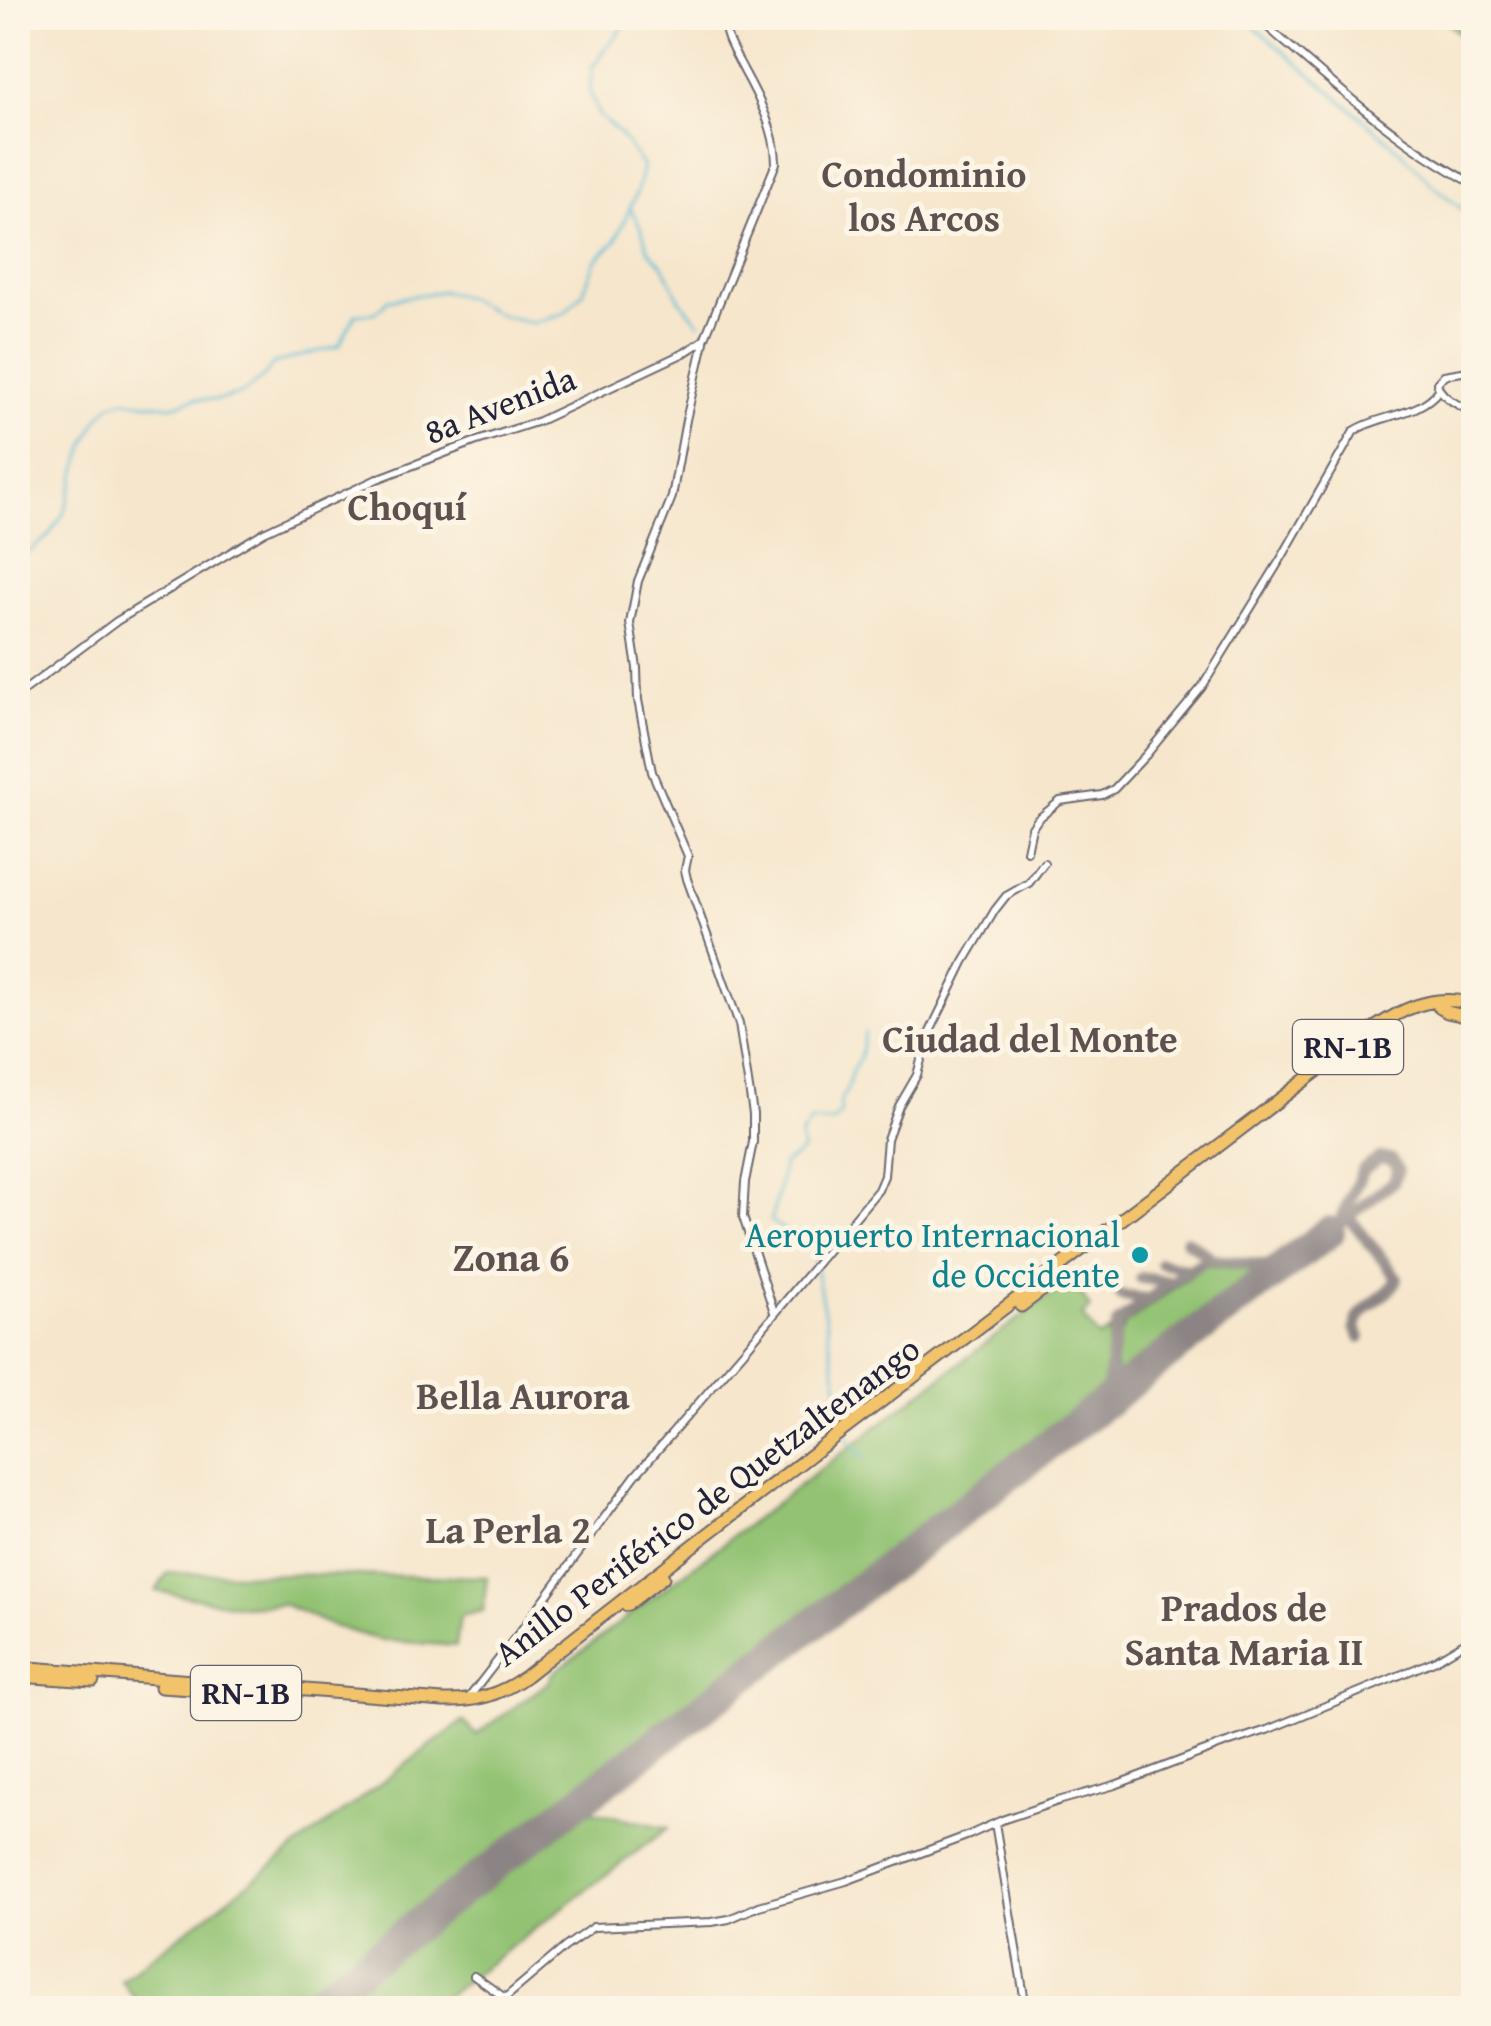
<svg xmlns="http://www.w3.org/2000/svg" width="1491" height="2026" viewBox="0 0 1491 2026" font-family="'Gentium Book Plus',serif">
  <rect width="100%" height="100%" fill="#fcf5e5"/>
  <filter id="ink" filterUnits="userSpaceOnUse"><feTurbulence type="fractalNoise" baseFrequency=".01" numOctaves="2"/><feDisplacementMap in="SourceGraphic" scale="20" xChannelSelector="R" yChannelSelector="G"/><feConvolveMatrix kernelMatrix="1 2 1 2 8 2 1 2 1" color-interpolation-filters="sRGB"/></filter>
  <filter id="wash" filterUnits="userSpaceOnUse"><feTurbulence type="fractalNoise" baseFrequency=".0048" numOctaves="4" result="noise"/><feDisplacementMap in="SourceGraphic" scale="40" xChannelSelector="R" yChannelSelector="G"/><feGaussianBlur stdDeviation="2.25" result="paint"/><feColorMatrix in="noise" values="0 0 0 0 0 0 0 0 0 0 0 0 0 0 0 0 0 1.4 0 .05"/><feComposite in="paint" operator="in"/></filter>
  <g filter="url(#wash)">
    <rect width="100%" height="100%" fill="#f6e6cc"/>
    <!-- green -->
    <path fill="#92c272" stroke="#5a7256" stroke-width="2.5" d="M1441,18H1473V45Z
      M1205,1265L1248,1269L1252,1271L1254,1277L1252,1281L1127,1376L1117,1375C1114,1361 1117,1338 1125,1325Z
      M1060,1287L1079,1290L1090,1308L1082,1316L1099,1338L1110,1331L1104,1386L1102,1394L1094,1401L293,2008H142L121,1980L463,1721L476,1735L549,1682L552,1674Z
      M167,1573L487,1577L483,1611L460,1616L456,1646L380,1640L333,1626L283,1604L242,1606L156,1591Z
      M583,1809L668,1828L430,2008H321Z"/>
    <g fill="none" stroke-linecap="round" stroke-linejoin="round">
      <!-- stream -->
      <path stroke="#55b9d3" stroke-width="2.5" d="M1244,18L1395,146L1435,187L1474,219
        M630,208L642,230L648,250L663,265L680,300L699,323
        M18,560L49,536L64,513L86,443L98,419L110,405L123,400L172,406L194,399L217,400L233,396L243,393L265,375L274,363L339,346L356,314L375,313L388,300L443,291L467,298L500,315L532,323L564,313L583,293L595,261L615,242L637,192L643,166L618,132L599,116L590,92L592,67L624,26L626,18
        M815,1261L806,1245L771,1221L784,1164L803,1151L800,1137L811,1121L832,1122L841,1113L840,1101L848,1088L851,1073L860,1058L865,1032
        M816,1269L845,1424
        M847,1431L849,1443L865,1458"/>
      <!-- taxiway -->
      <path stroke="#8c8484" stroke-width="12" d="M1349,1217L1397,1278C1389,1300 1359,1303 1355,1328L1360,1337
        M1329,1232L1394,1181L1398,1170L1392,1160L1380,1158L1363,1170L1338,1225
        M1186,1240L1213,1259
        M1161,1263L1190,1270
        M1253,1264L1259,1267L1261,1276L1255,1288
        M1141,1278L1171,1282
        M1121,1296L1148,1299
        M1110,1375L1112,1382L1117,1385L1133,1380
        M1088,1416L1099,1406L1106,1394L1117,1324L1171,1282L1207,1259L1276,1267L1289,1261"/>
      <!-- runway -->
      <path stroke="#8c8484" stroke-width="32" d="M307,2008L1329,1232"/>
    </g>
  </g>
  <g filter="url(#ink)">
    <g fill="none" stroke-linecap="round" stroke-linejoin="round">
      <!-- minor casing -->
      <g stroke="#6c676e" stroke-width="10">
        <path id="minor" d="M1257,18C1326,77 1392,140 1474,184
          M704,342L686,420L672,497L638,581L630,623L637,668L638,700L652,772L688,856L685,870L687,879L739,1024L753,1114V1142L745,1182L743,1217L774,1312
          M1474,370L1444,375L1437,383C1440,398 1461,406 1474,413
          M18,695L117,621L264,532L377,479L474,442L539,421L684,353L704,340L776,163C776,132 759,98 744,71C735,53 724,38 724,18
          M1027,851L1032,828L1038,819L1060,801L1102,795L1114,789L1146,755L1202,687L1282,557L1354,431C1380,414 1418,417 1439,390
          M467,1700L528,1621L635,1476L748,1346L878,1190L884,1176L887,1139L899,1106L917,1075L927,1038L964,962L995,910L1006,896L1029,883L1044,863
          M995,1823L1026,2008
          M474,1976L505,1998L565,1947L593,1927L712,1922L729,1919L759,1906L846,1881L969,1835L1002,1820L1058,1801L1115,1785L1224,1744L1267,1730L1434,1661L1474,1637"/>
      </g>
      <!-- highway casing -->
      <g stroke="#6c676e" stroke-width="15">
        <path id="highway" d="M1439,1007L1447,1012L1474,1018
          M1354,1053L1391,1025
          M1021,1306L1062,1275
          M627,1605L663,1577
          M18,1667L443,1701C475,1702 500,1695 526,1676C803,1457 1087,1247 1367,1033C1401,1009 1432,993 1474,1004
          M18,1676L93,1681
          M161,1687L222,1691"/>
      </g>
      <!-- minor -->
      <use href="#minor" stroke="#fff" stroke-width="6"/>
      <!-- highway -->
      <use href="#highway" stroke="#f2c36a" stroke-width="11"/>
    </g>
  </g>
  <!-- markers -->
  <circle fill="#0f9aa8" stroke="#fcf5e5" stroke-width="4" cx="1140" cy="1255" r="10"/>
  <g text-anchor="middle" stroke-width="10" stroke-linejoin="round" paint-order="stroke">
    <!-- shield labels -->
    <g fill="#fcf5e5" stroke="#63616e" stroke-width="2.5">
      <rect x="1293" y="1020" width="110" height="54" rx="8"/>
      <rect x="191" y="1666" width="110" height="54" rx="8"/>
    </g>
    <g font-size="32" font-weight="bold" fill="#22223b">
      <text x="1348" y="1058">RN-1B</text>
      <text x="246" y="1704">RN-1B</text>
    </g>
    <!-- street labels -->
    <g font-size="35" fill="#22223b" stroke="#fcf5e5">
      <text transform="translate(500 405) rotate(-21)" y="12">8a Avenida</text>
      <text transform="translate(707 1501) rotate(-37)" y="12">Anillo Periférico de Quetzaltenango</text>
    </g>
    <!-- culture labels -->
    <g font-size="35" fill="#0d838f" stroke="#fcf5e5" text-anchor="end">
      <text x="1120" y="1247">Aeropuerto Internacional<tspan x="1120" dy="40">de Occidente</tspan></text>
    </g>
    <!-- neighbourhood labels -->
    <g font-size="38" font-weight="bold" fill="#605151" stroke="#fcf5e5">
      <text x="924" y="187">Condominio<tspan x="924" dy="44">los Arcos</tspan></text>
      <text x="407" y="520">Choquí</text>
      <text x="1030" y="1052">Ciudad del Monte</text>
      <text x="523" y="1409">Bella Aurora</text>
      <text x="508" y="1543">La Perla 2</text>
      <text x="1244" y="1621">Prados de<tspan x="1244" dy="44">Santa Maria II</tspan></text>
    </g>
    <!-- quarter labels -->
    <g font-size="40" font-weight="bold" fill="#605151" stroke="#fcf5e5">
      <text x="511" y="1271">Zona 6</text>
    </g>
  </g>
  <!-- margin -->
  <rect width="1491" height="2026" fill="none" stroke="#fcf5e5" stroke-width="60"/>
</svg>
